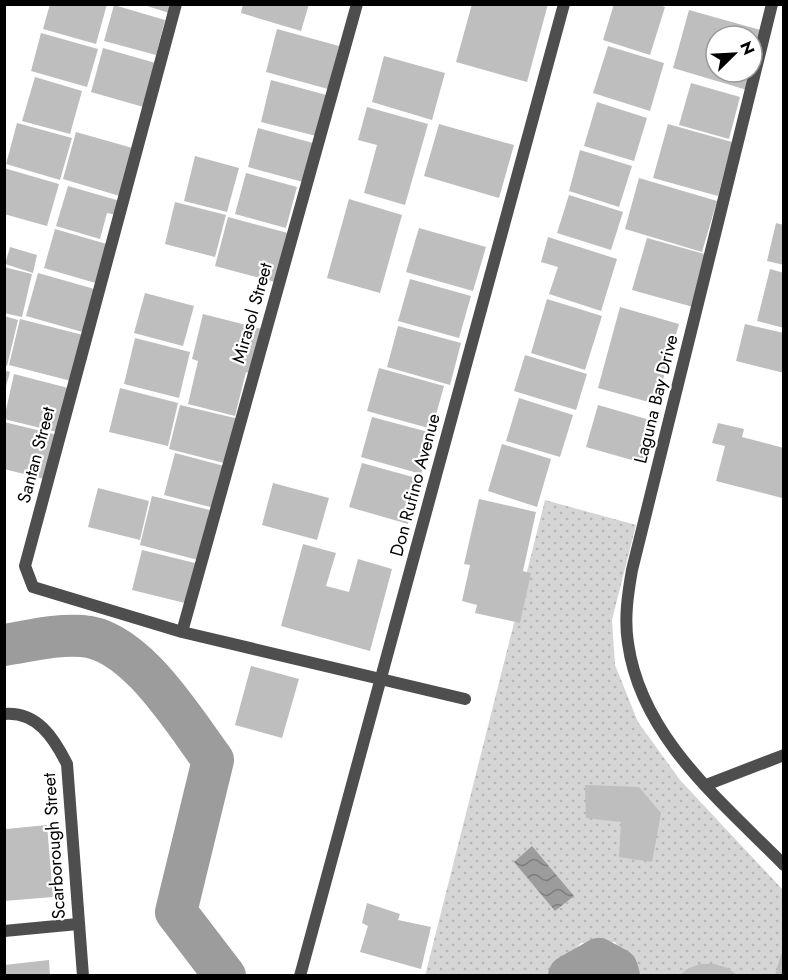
<svg xmlns="http://www.w3.org/2000/svg" width="788" height="980" viewBox="0 0 788 980" font-family="Jost,sans-serif">
  <defs>
    <pattern id="park-dots" width="8" height="8" patternUnits="userSpaceOnUse" patternTransform="scale(1.5)"><rect width="8" height="8" fill="#d5d5d5"/><path d="M2 2h.1M6 6h.1" fill="none" stroke="#b5b5b5" stroke-width="1.8" stroke-linecap="round"/></pattern>
    <pattern id="water-waves" width="16" height="10" patternUnits="userSpaceOnUse" patternTransform="scale(1.5)"><rect width="16" height="10" fill="#9c9c9c"/><path d="M0 5q4-4 8 0t8 0" fill="none" stroke="#7d7d7d"/></pattern>
  </defs>
  <rect width="100%" height="100%" fill="#fff"/>
  <!-- park -->
  <path fill="url(#park-dots)" d="M545,500L636,525L612,620L615,665L638,722L680,780L783,890V975H633L615,942L581,943L550,975L425,976Z"/>
  <!-- water -->
  <path fill="url(#water-waves)" d="M532,846L574,896L555,911L514,862Z"/>
  <g fill="none" stroke-linecap="round" stroke-linejoin="round">
    <!-- river -->
    <path stroke="#9c9c9c" stroke-width="42" d="M4,645C30,641 56,634 82,636C135,639 184,721 213,760L176,912L225,976
      M569,976L599,959L617,969L619,976"/>
  </g>
  <!-- building -->
  <path fill="#bebebe" d="M50,4H107L96,44L43,29Z
    M141,4H172L169,13Z
    M243,4H309L301,31L241,13Z
    M472,4L489,6L490,4H548L527,82L456,62Z
    M614,4H656L665,7L650,55L603,40Z
    M114,5L165,20L156,55L104,41Z
    M689,10L764,31L752,70V36H716V72H752L747,90L673,68Z
    M277,29L339,46L328,89L266,72Z
    M41,33L98,49L87,87L31,71Z
    M608,46L664,63L650,111L593,93Z
    M103,48L159,64L147,108L91,92Z
    M384,56L445,73L432,120L372,102Z
    M35,77L82,91L70,134L22,121Z
    M271,80L330,96L320,137L261,122Z
    M691,83L740,97L729,139L679,125Z
    M597,102L647,118L634,161L584,146Z
    M367,107L428,124L405,205L364,193L377,145L358,140Z
    M17,123L72,138L60,180L6,164Z
    M439,124L514,145L499,198L424,176Z
    M668,124L732,142L718,196L653,178Z
    M258,128L313,143L303,182L248,167Z
    M76,132L136,149L123,197L63,179Z
    M580,150L632,166L619,207L569,191Z
    M195,156L239,168L227,212L184,201Z
    M4,168L59,184L47,226L4,214Z
    M246,173L297,187L286,228L235,214Z
    M639,178L717,201L702,252L625,229Z
    M68,186L120,201L116,215L107,213L100,239L56,226Z
    M569,195L623,212L611,250L557,233Z
    M349,199L402,215L380,293L327,278Z
    M175,202L226,215L215,257L165,244Z
    M228,217L288,233L275,282L215,266Z
    M776,223L784,225V265L767,261Z
    M419,228L486,247L473,291L406,272Z
    M55,229L110,245L99,284L44,268Z
    M548,237L617,259L601,311L549,294L558,267L541,262Z
    M647,238L708,255L693,307L632,290Z
    M10,247L37,255L33,273L5,264Z
    M4,267L32,274L22,317L4,313Z
    M770,269L784,273V328L757,321Z
    M38,273L98,290L86,333L26,316Z
    M410,279L471,296L459,338L398,321Z
    M145,293L194,306L183,346L134,333Z
    M547,299L602,316L585,370L531,353Z
    M620,307L679,324L656,404L598,388Z
    M203,314L262,329L251,374L246,372L235,416L188,404L198,361L192,359Z
    M4,316L18,320L7,366L4,365Z
    M20,319L83,335L71,381L9,365Z
    M745,324L784,333V373L736,361Z
    M398,326L461,343L450,385L387,367Z
    M135,338L190,352L179,398L124,384Z
    M525,355L587,374L576,410L514,391Z
    M379,368L444,386L432,429L367,411Z
    M4,370L10,372L5,390L4,389Z
    M14,374L72,389L61,433L4,419Z
    M120,388L178,403L168,446L109,432Z
    M519,398L573,415L560,457L506,441Z
    M180,405L239,419L228,464L169,449Z
    M598,405L657,422L646,464L586,447Z
    M372,417L432,433L421,474L361,457Z
    M4,422L58,435L48,480L4,469Z
    M718,423L744,429L742,437L784,448L782,498L716,481L725,446L712,443Z
    M502,444L551,459L537,507L488,491Z
    M175,453L224,466L214,508L164,495Z
    M362,463L420,479L408,524L349,507Z
    M273,483L329,498L317,540L262,525Z
    M98,488L149,501L140,540L88,527Z
    M152,496L210,510L198,560L140,545Z
    M479,499L536,512L523,571L531,573L520,623L475,613L477,605L462,601L470,565L464,564Z
    M303,544L336,553L326,586L349,592L358,559L392,569L370,651L281,626Z
    M142,550L199,564L189,604L132,590Z
    M251,666L299,679L282,738L235,725Z
    M585,785L639,787L661,813L652,862L619,857L621,822L586,818Z
    M47,825L53,897L4,901L6,829Z
    M367,903L400,914L398,920L431,927L421,969L360,952L368,926L362,923Z
    M781,954H784V976H775Z
    M49,960L50,976H4V965Z
    M700,964H714L728,968L738,976H679L687,969Z"/>
  <g fill="none" stroke-linecap="round" stroke-linejoin="round">
    <!-- minor -->
    <path stroke="#4e4e4e" stroke-width="12" d="M176,4L25,566L33,587L182,632L465,699
      M772,4L632,570C628,593 624,618 628,643C641,737 721,801 784,865
      M182,632L357,4
      M4,714C37,711 54,738 67,764L83,976
      M706,785L784,755
      M4,931L78,924
      M300,976L564,4"/>
  </g>
  <g text-anchor="middle" stroke-width="4.5" stroke-linejoin="round" paint-order="stroke">
    <!-- street labels -->
    <g font-size="18" fill="#000" stroke="#fff">
      <text transform="translate(252 313) rotate(-74)" y="6">Mirasol Street</text>
      <text transform="translate(656 399) rotate(-76)" y="6">Laguna Bay Drive</text>
      <text transform="translate(36 455) rotate(-75)" y="6">Santan Street</text>
      <text transform="translate(415 485) rotate(-75)" y="6">Don Rufino Avenue</text>
      <text transform="translate(54 846) rotate(-94)" y="6">Scarborough Street</text>
    </g>
  </g>
  <!-- border -->
  <rect width="788" height="980" fill="none" stroke="#000000" stroke-width="12"/>
  <!-- north arrow -->
  <g transform="translate(734 54) rotate(66)"><circle r="28" fill="#ffffff" stroke="#999999" stroke-width="1.5"/>
  <path d="M0-4.5L10 22L0 15L-10 22Z" fill="#000000"/>
  <text y="-9" font-size="16" font-weight="bold" text-anchor="middle" fill="#000000">N</text>
  </g>
</svg>
